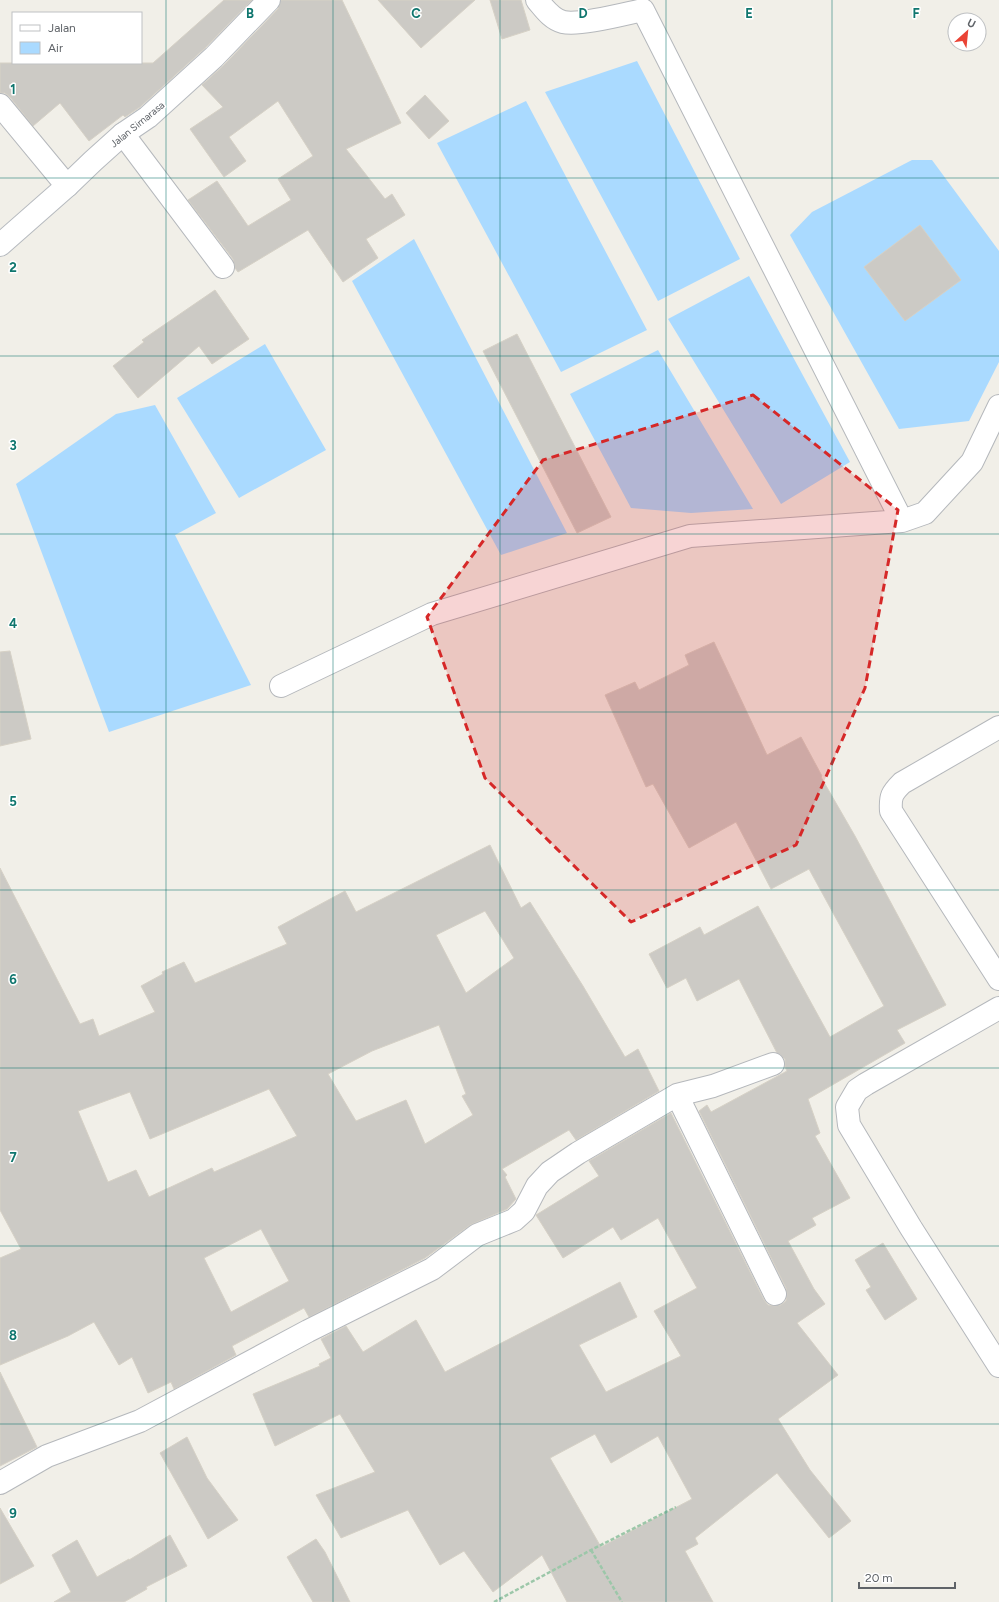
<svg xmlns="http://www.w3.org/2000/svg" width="999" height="1602" viewBox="0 0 999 1602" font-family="Figtree,sans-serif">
  <rect width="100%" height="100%" fill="#f1efe8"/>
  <!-- water -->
  <path fill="#aadaff" d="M637,61L740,259L658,301L545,92Z
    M526,101L647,330L561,372L437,143Z
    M912,160H932L999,251V362L969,421L899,429L790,235L812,212Z
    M414,239L567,533L501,555L352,281Z
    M749,276L850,462L781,504L668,319Z
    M265,344L326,450L239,498L177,398Z
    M658,350L753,509L691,513L631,508L570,394Z
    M155,405L216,513L175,535L251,685L109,732L16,484L116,414Z"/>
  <!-- building -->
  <path fill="#cccac5" stroke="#d6d1c6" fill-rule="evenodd" d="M224,0H252L205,48L140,107L125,117L123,115L89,141L60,103L33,126L10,97L5,93H0V63H153Z
    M281,0H342L401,123L346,149L385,199L392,194L405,215L366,239L378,258L343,282L308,230L238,272L235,268L233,259L188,200L217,181L248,226L291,200L278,179L313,156L278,101L229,137L246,161L224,177L190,129L223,107L202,85L223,66L278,9Z
    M378,0H475L421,48Z
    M490,0H521L530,30L502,39Z
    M425,95L449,121L429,139L406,113Z
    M920,225L961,280L905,321L864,267Z
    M215,290L249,339L212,364L199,346L138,398L113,366L144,342L142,340Z
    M517,334L611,517L577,533L483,351Z
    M714,642L767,755L801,737L822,776L821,777L855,836L946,1005L897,1030L905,1043L808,1099L820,1133L815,1136L850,1198L812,1218L816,1225L788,1241L814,1289L825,1304L797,1323L838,1375L778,1419L810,1470L851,1521L829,1538L777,1473L695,1538L698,1544L685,1551L713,1602H567L542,1555L493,1592L464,1551L440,1565L408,1510L341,1538L316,1495L375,1472L340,1414L275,1446L253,1394L320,1366L319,1364L331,1358L321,1339L346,1326L363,1352L416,1320L445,1372L620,1282L637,1317L579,1345L606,1392L681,1356L654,1311L697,1288L658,1218L621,1240L613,1227L563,1258L536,1215L599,1176L589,1161L671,1113L764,1300L768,1305L775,1306L781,1305L786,1301L787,1294L786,1288L699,1111L707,1105L711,1112L787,1071L785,1067V1059L781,1055L777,1053L739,979L697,1001L686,978L667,988L649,954L700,927L704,935L758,906L830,1037L884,1006L809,869L771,889L736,822L689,848L653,784L646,787L605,695L635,682L639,690L689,665L685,655ZM595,1434L611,1463L658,1436L692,1499L601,1547L550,1458Z
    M10,651L31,739L0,746V652Z
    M490,845L521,908L530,902L583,986L625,1057L638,1049L659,1091L576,1140L569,1130L502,1169L507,1175L505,1177L516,1199L507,1209L470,1225L425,1258L309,1317L304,1308L232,1346L236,1355L174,1389L171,1382L148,1393L132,1357L119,1365L94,1322L68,1336L0,1365V1258L21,1249L0,1210V868L80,1024L93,1019L99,1036L155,1012L141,986L163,974L162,972L184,962L195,983L287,944L278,927L345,891L356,912ZM485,911L514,958L466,993L436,935ZM439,1025L466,1094L462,1096L473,1115L425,1144L406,1100L356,1121L328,1074L372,1051ZM269,1089L297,1136L214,1172L212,1168L149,1197L136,1170L108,1182L78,1111L130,1092L150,1139ZM261,1229L289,1281L231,1312L204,1258Z
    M883,1243L917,1299L885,1320L866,1290L871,1287L855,1260Z
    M0,1372L37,1447L0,1466Z
    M187,1437L207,1478L238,1520L208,1539L160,1453Z
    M0,1508L34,1566L0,1584Z
    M170,1535L187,1566L146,1587L147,1589L124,1602H54L71,1592L52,1555L77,1540L97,1577L129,1559V1560Z
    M316,1539L325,1552L350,1602H313L287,1557Z"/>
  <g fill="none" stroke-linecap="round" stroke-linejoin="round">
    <!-- street casing -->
    <g stroke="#b5b8bc" stroke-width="24">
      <path id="street" d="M537,0C544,8 551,19 563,22C579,26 624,14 643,10L902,521L925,513L972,462L999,406
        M0,105L67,186
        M123,134L223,267
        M281,686L432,614L690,536L902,521
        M999,727L902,783C892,793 890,796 891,811L999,979
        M999,1008L866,1084L857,1090L847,1107L849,1125L911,1228L999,1366
        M677,1095L775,1294
        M0,1483L47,1456L140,1421L308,1331L432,1269L477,1235L514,1220L524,1211L537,1186L550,1172L578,1153L677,1095L713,1086L773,1064"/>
    </g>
    <!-- secondary casing -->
    <g stroke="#b6babf" stroke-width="24">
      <path id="secondary" d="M0,245L67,186L93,161L123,134L148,117L214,57L269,0"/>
    </g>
    <!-- path -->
    <path stroke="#9cc7a9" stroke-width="2.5" stroke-dasharray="4 2" stroke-linecap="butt" d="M591,1550L622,1602
      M494,1602L591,1550L676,1507"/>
    <!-- street -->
    <use href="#street" stroke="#fff" stroke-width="22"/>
    <!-- secondary -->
    <use href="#secondary" stroke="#fff" stroke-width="22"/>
  </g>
  <!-- marked area -->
  <path fill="#d62828" fill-opacity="0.2" stroke="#d62828" stroke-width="3" stroke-dasharray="8 5" stroke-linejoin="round" d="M753,395L898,510L865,688L796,845L631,922L485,778L427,617L543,460Z"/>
  <!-- grid -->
  <path fill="none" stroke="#0f766e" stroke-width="1" stroke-opacity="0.55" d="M166,0V1602M333,0V1602M500,0V1602M666,0V1602M832,0V1602M0,178H999M0,356H999M0,534H999M0,712H999M0,890H999M0,1068H999M0,1246H999M0,1424H999"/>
  <g text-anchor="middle" stroke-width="3" stroke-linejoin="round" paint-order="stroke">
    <!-- street labels -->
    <g font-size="10" fill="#5f6368" stroke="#fff">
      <text transform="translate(137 124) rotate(-39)" y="4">Jalan Sirnarasa</text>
    </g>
  </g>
  <g font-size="13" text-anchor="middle" font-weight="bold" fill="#0f766e" stroke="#fff" stroke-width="3" stroke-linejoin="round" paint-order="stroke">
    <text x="250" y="18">B</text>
    <text x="416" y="18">C</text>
    <text x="583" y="18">D</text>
    <text x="749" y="18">E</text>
    <text x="916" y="18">F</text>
    <text x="13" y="94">1</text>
    <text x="13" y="272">2</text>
    <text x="13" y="450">3</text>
    <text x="13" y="628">4</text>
    <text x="13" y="806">5</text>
    <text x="13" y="984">6</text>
    <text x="13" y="1162">7</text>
    <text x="13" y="1340">8</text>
    <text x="13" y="1518">9</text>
  </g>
  <!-- legend -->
  <rect x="12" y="12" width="130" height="52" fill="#ffffff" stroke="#bfc1c3"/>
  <rect x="20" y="25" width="20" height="6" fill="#ffffff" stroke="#bfc1c3"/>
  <text x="48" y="32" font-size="12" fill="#5f6368">Jalan</text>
  <rect x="20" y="42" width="20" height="12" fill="#aadaff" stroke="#bfc1c3"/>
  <text x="48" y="52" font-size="12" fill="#5f6368">Air</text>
  <!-- north arrow -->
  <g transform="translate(967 32) rotate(27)"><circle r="19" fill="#ffffff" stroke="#bfc1c3"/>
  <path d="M0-3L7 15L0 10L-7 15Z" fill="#ea4335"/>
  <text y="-6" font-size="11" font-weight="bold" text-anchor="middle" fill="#5f6368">U</text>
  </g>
  <!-- scale -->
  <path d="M859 1582v6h96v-6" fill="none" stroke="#5f6368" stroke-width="2"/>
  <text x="865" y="1582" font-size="12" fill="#5f6368" stroke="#ffffff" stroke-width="3" paint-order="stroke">20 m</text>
</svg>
